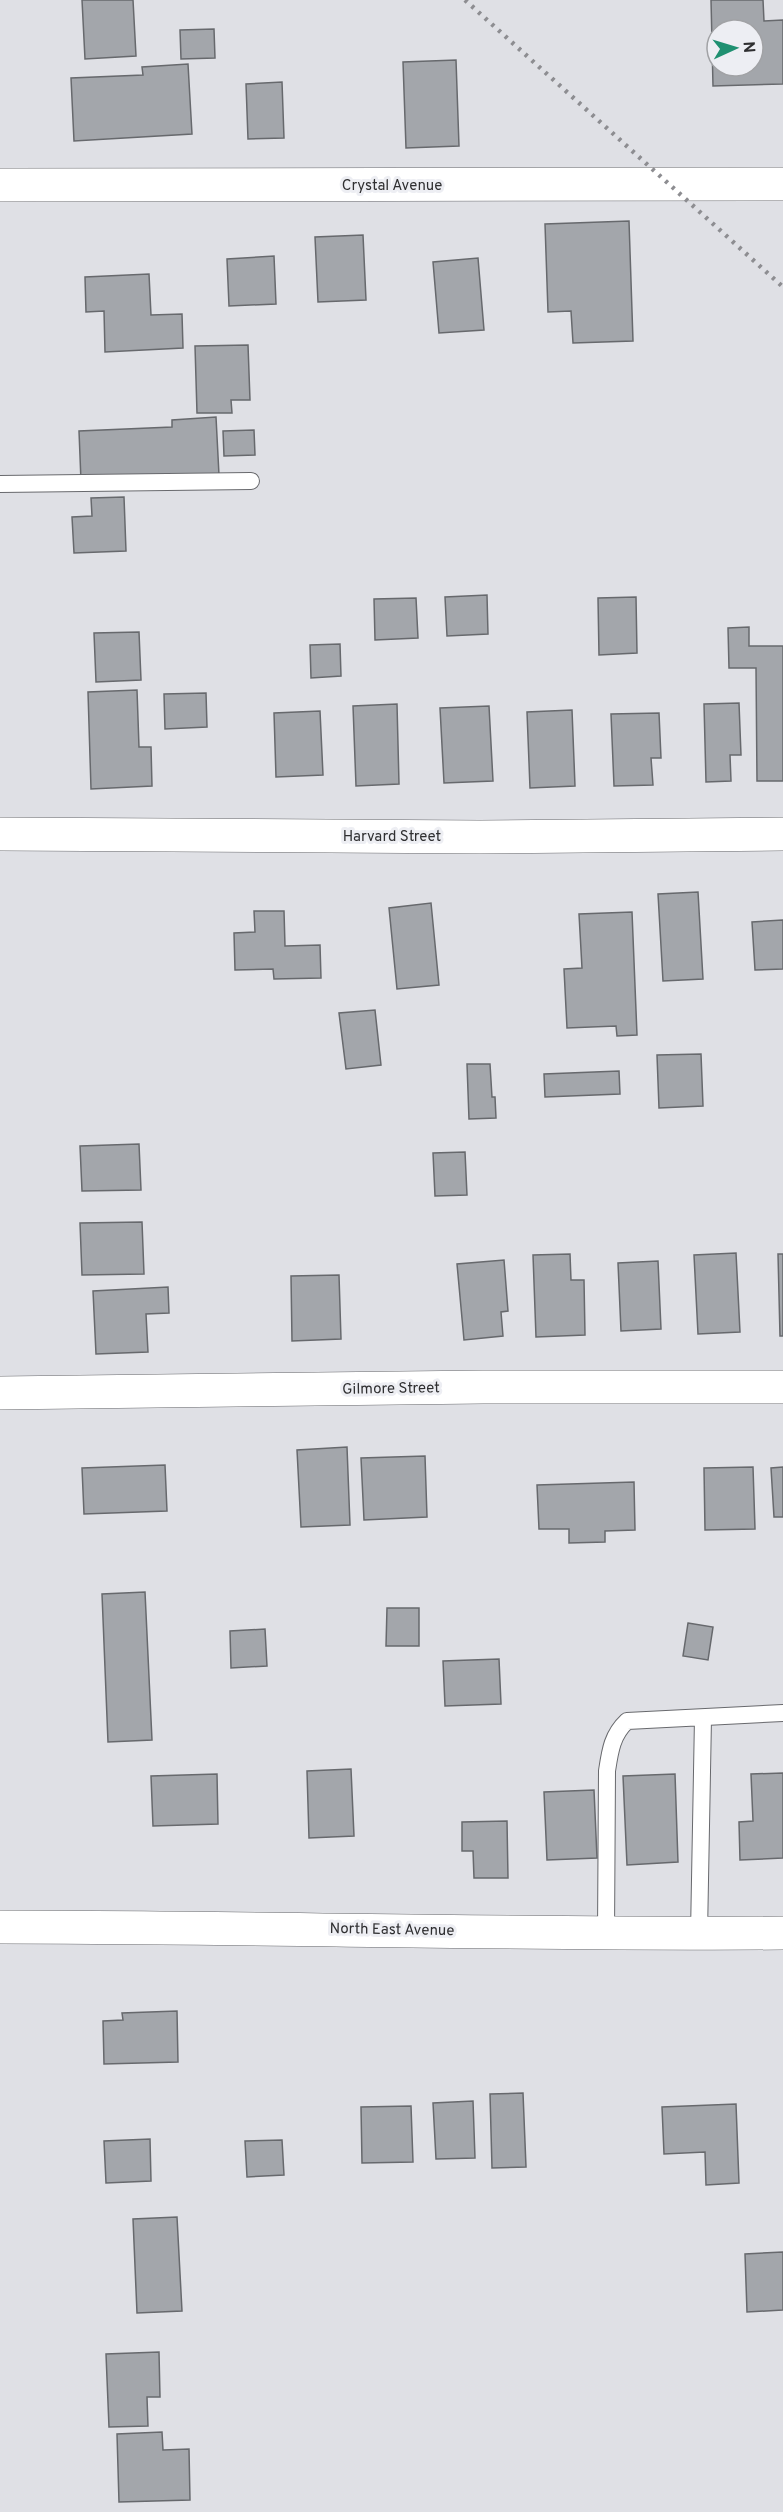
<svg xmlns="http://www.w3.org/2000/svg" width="783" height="2512" viewBox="0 0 783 2512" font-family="Overpass,sans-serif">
  <rect width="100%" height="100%" fill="#dfe0e5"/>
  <!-- building -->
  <path fill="#a3a6ab" stroke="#67696d" stroke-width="1.5" fill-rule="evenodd" d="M82,0H133L136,56L85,59Z
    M711,0H763L764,21L783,20V84L713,86ZM717,30H753V66H717Z
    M214,29L215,58L181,59L180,30Z
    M456,60L459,146L406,148L403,62Z
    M188,64L192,134L74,141L71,78L143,75L142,67Z
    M282,82L284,138L248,139L246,84Z
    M629,221L633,341L573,343L571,311L548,312L545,224Z
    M363,235L366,300L318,302L315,237Z
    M274,256L276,304L229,306L227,259Z
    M478,258L484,330L439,333L433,262Z
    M149,274L151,315L182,314L183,348L105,352L104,311L86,312L85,277Z
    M248,345L250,400H231L232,413H197L195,346Z
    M216,417L219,475L81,481L79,431L172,427V420Z
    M254,430L255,455L224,456L223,431Z
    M124,497L126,551L74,553L72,517L92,516L91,498Z
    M487,595L488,634L447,636L445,597Z
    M636,597L637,653L599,655L598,598Z
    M416,598L418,638L375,640L374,599Z
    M749,627V646H783V781H757L756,668H729L728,628Z
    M139,632L141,680L96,682L94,633Z
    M340,644L341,676L311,678L310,645Z
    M137,690L139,747H151L152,786L91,789L88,692Z
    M206,693L207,727L165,729L164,694Z
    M739,703L741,755H730L731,781L706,782L704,704Z
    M397,704L399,784L356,786L353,706Z
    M489,706L493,781L444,783L440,708Z
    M572,710L575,786L530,788L527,712Z
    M320,711L323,775L276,777L274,713Z
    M659,713L661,758H651L653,785L614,786L611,714Z
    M698,892L703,979L663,981L658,894Z
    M431,903L439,985L397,989L389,908Z
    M254,911H284L285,946L320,945L321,978L274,979L273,969L235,970L234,933L255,932Z
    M632,912L637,1035L617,1036L616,1026L567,1028L564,969L582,968L579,914Z
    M783,920V969L755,970L752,922Z
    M375,1010L381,1065L346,1069L339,1013Z
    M701,1054L703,1106L659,1108L657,1055Z
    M467,1064H490L492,1097H495L496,1118L469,1119Z
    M619,1071L620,1094L545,1097L544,1074Z
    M139,1144L141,1190L82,1191L80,1146Z
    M465,1152L467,1195L435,1196L433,1153Z
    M142,1222L144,1274L82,1275L80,1223Z
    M736,1253L740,1332L698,1334L694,1255Z
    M570,1254L571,1280H584L585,1335L536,1337L533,1255Z
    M778,1254H783V1336H780Z
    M504,1260L508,1311L501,1312L503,1336L464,1340L457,1264Z
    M658,1261L661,1329L621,1331L618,1263Z
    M339,1275L341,1339L292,1341L291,1276Z
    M168,1287L169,1313L146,1314L148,1352L96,1354L93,1291Z
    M347,1447L350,1525L301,1527L297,1450Z
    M425,1456L427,1517L364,1520L361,1458Z
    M165,1465L167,1511L84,1514L82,1468Z
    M753,1467L755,1529L705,1530L704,1468Z
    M783,1467V1517H774L771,1468Z
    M634,1482L635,1530L605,1531V1542L569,1543V1529H539L537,1485Z
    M145,1592L152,1740L108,1742L102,1594Z
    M387,1608H419V1646H386Z
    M688,1623L713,1627L708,1660L683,1656Z
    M265,1629L267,1666L231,1668L230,1631Z
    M499,1659L501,1704L445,1706L443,1661Z
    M351,1769L354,1836L309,1838L307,1771Z
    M783,1773V1858L740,1860L739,1822L753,1821L751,1774Z
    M217,1774L218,1824L153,1826L151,1776Z
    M675,1774L678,1862L627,1865L623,1776Z
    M594,1790L597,1858L547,1860L544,1792Z
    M507,1821L508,1878H474L473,1851H462V1822Z
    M177,2011L178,2062L104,2064L103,2021L123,2020L122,2013Z
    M523,2093L526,2167L492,2168L490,2094Z
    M473,2101L475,2158L436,2159L433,2103Z
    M736,2104L739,2183L706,2185L705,2152L664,2154L662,2107Z
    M411,2106L413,2162L362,2163L361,2107Z
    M150,2139L151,2181L106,2183L104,2141Z
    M282,2140L284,2175L247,2177L245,2141Z
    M177,2217L182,2311L137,2313L133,2219Z
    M783,2252V2310L747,2312L745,2254Z
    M159,2352L160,2397H147L148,2426L109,2427L106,2354Z
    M162,2432L163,2450L189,2449L190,2500L119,2502L117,2434Z"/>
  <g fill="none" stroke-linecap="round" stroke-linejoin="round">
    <!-- service casing -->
    <g stroke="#68696d" stroke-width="18">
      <path id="service" d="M0,484L251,481
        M699,1934L703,1718
        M606,1935L607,1771C610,1751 612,1735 627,1721L783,1713"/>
    </g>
    <!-- minor casing -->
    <g stroke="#68696d" stroke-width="34">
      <path id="minor" d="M0,185L783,184
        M0,834L480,837L783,834
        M0,1393L483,1387H783
        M0,1927C261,1927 522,1935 783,1933"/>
    </g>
    <!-- service -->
    <use href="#service" stroke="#fff" stroke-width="16"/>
    <!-- minor -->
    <use href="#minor" stroke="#fff" stroke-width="33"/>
    <!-- rail -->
    <path stroke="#8d8d91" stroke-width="4.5" stroke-dasharray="3 6" stroke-linecap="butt" d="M465,0L783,287"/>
  </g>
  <g text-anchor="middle" stroke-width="6" stroke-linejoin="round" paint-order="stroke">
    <!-- street labels -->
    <g font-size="15" fill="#2f2f31" stroke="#edeef3">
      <text x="392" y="190">Crystal Avenue</text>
      <text x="392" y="841">Harvard Street</text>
      <text transform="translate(391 1388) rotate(-1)" y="5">Gilmore Street</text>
      <text transform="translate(392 1929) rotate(1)" y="5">North East Avenue</text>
    </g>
  </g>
  <!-- north arrow -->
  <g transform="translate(735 48) rotate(86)"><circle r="28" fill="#edeef3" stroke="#a1a2a5" stroke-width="1.5"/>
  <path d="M0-4.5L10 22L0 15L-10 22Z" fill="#1f9071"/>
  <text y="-9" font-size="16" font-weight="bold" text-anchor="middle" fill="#2f2f31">N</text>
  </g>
</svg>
